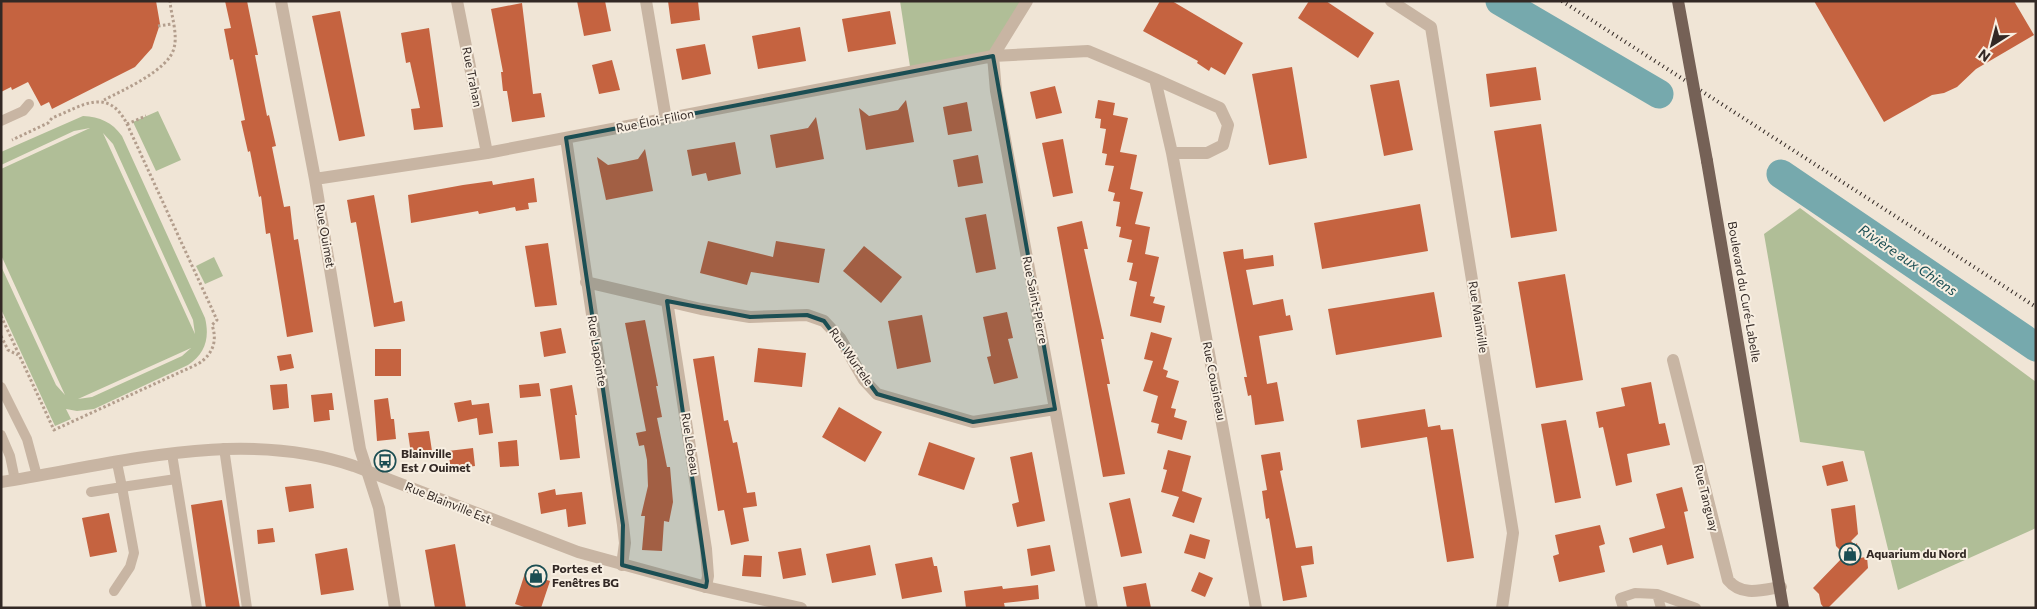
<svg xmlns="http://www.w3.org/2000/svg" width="2037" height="609" viewBox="0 0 2037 609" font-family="Commissioner,sans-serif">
  <rect width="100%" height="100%" fill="#f0e5d6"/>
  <!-- green -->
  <path fill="#b0be97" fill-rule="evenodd" d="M900,1H1027L993,56L911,73Z
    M158,111L181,160L156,171L133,122Z
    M83,116C100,117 112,122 122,136L205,318C210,338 205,354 188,365L94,409L77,411L66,409L71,419L55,426L1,309V266L56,385L65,395L1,255V169L90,128L74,131L1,165V152ZM103,133L113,144L193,320L195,334ZM191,348L182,356L92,397L78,399Z
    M1800,208L2036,382V528L1898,590L1864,451L1800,442L1764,234Z
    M214,257L223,276L205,284L196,266Z"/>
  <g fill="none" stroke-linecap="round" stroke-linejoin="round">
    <!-- river -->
    <path stroke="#76a9ad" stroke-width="29" d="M1500,1L1659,94
      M1781,174L2036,347"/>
  </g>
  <!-- building -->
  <path fill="#c56340" d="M1,1H156L160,24L152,48L135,67L52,109L49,102L41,106L28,82L12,90L11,87L1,92Z
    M225,1H247L258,55H255L267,116L269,115L276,146L272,147L284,207L290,206L294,240L298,239L313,332L287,337L270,233L266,234L261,196L259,197L250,151L248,152L241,121L245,120L233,59L230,60L224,29L231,28Z
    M577,1H605L611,31L584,36Z
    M668,1H698L700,20L671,24Z
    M1160,1H1172L1243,43L1225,75L1211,67L1209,71L1197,63L1198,61L1143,31Z
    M1309,1H1326L1374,33L1358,58L1298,18Z
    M1814,1H2014L2034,35L1976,69L1957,87L1944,93L1932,95L1884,122Z
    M522,3L533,94L541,93L545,117L512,122L507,91H503L501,72H503L491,9Z
    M340,11L365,136L339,141L312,16Z
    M890,11L896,44L848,52L842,19Z
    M800,27L806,61L758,69L752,36Z
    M429,28L443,127L414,130L411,109L420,108L410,62L406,63L401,33Z
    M705,44L711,74L682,80L676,49Z
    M612,60L620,90L599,94L592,65Z
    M1292,67L1307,158L1269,165L1252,74Z
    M1536,67L1541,100L1490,107L1486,74Z
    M1399,80L1413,150L1384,156L1370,85Z
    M1055,86L1062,113L1036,119L1030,92Z
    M906,100L914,142L866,150L859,108L869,116L898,110Z
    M1098,100L1115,103L1113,115L1128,118L1120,152L1137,155L1130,189L1143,192L1135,224L1150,227L1145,254L1159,257L1150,296L1155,297L1153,303L1165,306L1161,323L1130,316L1137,282L1129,280L1133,263L1127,262L1132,240L1119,237L1121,227L1116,226L1120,202L1113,201L1115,193L1108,191L1114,166L1105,165L1107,154L1102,153L1106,129L1100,128L1101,119L1095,118Z
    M967,102L972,131L948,135L943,107Z
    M816,117L824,159L776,168L770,135L808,128Z
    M1541,124L1557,231L1511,238L1494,131Z
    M1063,139L1073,193L1053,197L1042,143Z
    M735,142L741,174L708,181L706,173L692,176L687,150Z
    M645,149L653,191L606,200L597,157L608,165L619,163L638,159Z
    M978,155L983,183L958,187L953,160Z
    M534,178L537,202L528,203L529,209L516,211L515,207L479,214L478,211L411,223L408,195L463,185L492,181L493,185Z
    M374,195L394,303L402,301L405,321L374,327L356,222L351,223L347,200Z
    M1420,204L1428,251L1322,269L1314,223Z
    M986,214L996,269L976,273L965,218Z
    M1082,221L1088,249H1084L1104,339H1101L1110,384H1107L1125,474L1103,477L1057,227Z
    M708,241L773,257L776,241L825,249L819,283L751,272L747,285L700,273Z
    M548,243L557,305L535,307L525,246Z
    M864,246L902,277L881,303L843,271Z
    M1243,249L1244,259L1273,255L1274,266L1246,270L1253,305L1283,299L1286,316L1290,315L1293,330L1259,336L1267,384L1277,382L1284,421L1255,425L1251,395L1248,396L1244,377H1247L1223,252Z
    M1565,274L1583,380L1536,388L1518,282Z
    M1434,292L1442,337L1336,355L1328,309Z
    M1007,312L1013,338L1008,339L1018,378L994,384L987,357L991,356L983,317Z
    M922,315L931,362L897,369L888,321Z
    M645,320L658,386H656L662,417L657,418L667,467H670L673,502L669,522L664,521L662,551L642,550L645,516H641L648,486L647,460L644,445L639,446L636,433L646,431L625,323Z
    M561,328L566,353L544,357L540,332Z
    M1151,332L1172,338L1163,369L1168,371L1166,377L1179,381L1171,408L1176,409L1174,417L1187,421L1182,440L1157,433L1159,424L1151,422L1158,396L1143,391L1153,361L1144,359Z
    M758,348L806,353L802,387L754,382Z
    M375,349H401V376H375Z
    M291,354L294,368L280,371L277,356Z
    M714,356L724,421L728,420L733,443L737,442L747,493L755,492L757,506L743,508L749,541L731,545L724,510L718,511L693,359Z
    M1651,382L1659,424L1665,423L1670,445L1627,454L1632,482L1616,486L1603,427L1599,428L1596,412L1625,406L1621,388Z
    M539,383L541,396L520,398L519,385Z
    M287,384L289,408L273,410L270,385Z
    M572,385L577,415H575L580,458L560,460L550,389Z
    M332,393L334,410H329L330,420L314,422L311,395Z
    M388,398L391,419H394L396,439L377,441L374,400Z
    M471,400L472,405L489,403L493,433L479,435L477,418L458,422L454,403Z
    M839,407L882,432L865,462L822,437Z
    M1425,409L1428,427L1440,425L1441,430L1453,429L1474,558L1447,562L1427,437L1361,448L1357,420Z
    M1566,420L1581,498L1555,503L1541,424Z
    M429,431L432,451L411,454L408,433Z
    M517,440L519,466L500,467L498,442Z
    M929,442L975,458L964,490L918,475Z
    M473,448L475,466L451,469L448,451Z
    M1168,450L1191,456L1182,491L1202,498L1194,523L1172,516L1179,497L1161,492L1167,470L1163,469Z
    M1032,452L1045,521L1017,527L1012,504L1019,502L1010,457Z
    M1280,452L1283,470L1280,471L1296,548L1312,546L1314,564L1301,566L1307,597L1283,601L1269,518L1266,519L1262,491L1267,490L1261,455Z
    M1843,461L1848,481L1827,486L1822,466Z
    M311,484L314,508L289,512L285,487Z
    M1682,487L1688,511L1684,512L1694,558L1667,565L1662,545L1633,553L1629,538L1665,528L1656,494Z
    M555,489L556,495L582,492L586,524L568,527L566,509L541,514L538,493Z
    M1130,498L1142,553L1121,557L1109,503Z
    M222,500L240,608H206L191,505Z
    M1855,505L1858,534L1851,541L1855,545L1857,543L1859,558L1867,557L1868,568L1828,608H1824L1821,604L1819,594L1813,588L1845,555L1836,546L1831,509Z
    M109,513L117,552L90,557L82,518Z
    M1600,525L1605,544L1599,546L1605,572L1559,582L1553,556L1559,554L1555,535Z
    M273,528L275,542L258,544L257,530Z
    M1190,534L1210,540L1205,559L1184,553Z
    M455,544L466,608H435L425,550Z
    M870,545L876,575L832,583L826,554Z
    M1050,545L1055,571L1031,576L1027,549Z
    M347,548L354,590L321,595L315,554Z
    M801,548L806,575L783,579L778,552Z
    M744,555L762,556L761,577L742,576Z
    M932,557L934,566H937L942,592L902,599L895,564Z
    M1199,572L1213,578L1205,597L1191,591Z
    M525,573L550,581L541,608H527L515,604Z
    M1146,583L1151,608H1127L1123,587Z
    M1038,585L1039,599L1004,603L1005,608H966L964,591L1002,586L1003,589Z"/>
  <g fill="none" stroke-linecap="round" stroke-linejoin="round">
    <!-- path -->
    <path stroke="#b39e8d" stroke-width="3" stroke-dasharray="2.5 2.5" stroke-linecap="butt" d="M158,26L172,24
      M104,100C123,90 169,70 174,48C178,34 171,15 170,1
      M127,124L146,116
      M1,316L54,430L198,364C212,355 218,342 212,325L217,320L127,124C108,86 82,106 52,118L48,123L12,140
      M1,336L8,350L18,355"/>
    <!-- service -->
    <path stroke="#c8b5a3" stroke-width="10" d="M1,121L23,111L29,104
      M1,387L27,439L37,476
      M1,435L10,456L15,480
      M224,448L247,608
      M172,454L197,608
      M117,463L122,487L176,479
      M91,492L122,487L134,553L130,567L114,591
      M1657,594L1696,608
      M1623,608L1620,598L1635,593L1657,594L1661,608"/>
    <!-- minor -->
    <path stroke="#c8b5a3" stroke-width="12" d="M281,1L315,179L360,449L379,508L395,608
      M457,1L487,153
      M646,1L666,119
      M1027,1L993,56L996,91L1092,608
      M1391,1L1431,27L1513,533L1502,608
      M1155,79L1220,108L1228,125L1223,145L1207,153H1172
      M566,138L623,525L625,543L622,565
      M315,179L487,153L993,56L1088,51L1155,79L1172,153L1256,608
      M586,282L701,309L750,317L807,315L824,321L840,338L864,380L877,394L973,422L1055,409
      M667,301L706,549L708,576L706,587
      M1673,360L1728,580C1742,597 1762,590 1781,587"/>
    <!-- tertiary -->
    <path stroke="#c8b5a3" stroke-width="12" d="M1,482C116,464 240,427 354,466L578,552L706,587L801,608"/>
    <!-- primary -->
    <path stroke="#756156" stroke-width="12" d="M1707,161L1783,608"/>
    <!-- rail -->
    <path stroke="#332925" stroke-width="4" stroke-dasharray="1 4" stroke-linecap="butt" d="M1562,1L2036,307"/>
    <!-- primary-bridge -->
    <path stroke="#756156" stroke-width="12" d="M1678,1L1707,161"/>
  </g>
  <!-- marked area -->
  <path fill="#1b4e53" fill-opacity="0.2" stroke="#1b4e53" stroke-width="4" stroke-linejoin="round" d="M993,56L1055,409L973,422L877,394L824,321L807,315L750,317L667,301L707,581L706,587L622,565L623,525L566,138Z"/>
  <!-- icons -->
  <defs>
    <g id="bus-ring" transform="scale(1.125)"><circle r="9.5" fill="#f8efe2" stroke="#1b4e53" stroke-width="1.5"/><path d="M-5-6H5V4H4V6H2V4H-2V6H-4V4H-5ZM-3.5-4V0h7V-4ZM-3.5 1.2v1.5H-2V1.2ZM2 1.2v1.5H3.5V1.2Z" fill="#1b4e53"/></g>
    <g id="shop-ring" transform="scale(1.125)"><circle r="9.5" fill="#f8efe2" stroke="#1b4e53" stroke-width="1.5"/><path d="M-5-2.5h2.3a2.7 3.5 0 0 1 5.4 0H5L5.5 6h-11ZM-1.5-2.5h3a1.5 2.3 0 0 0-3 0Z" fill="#1b4e53"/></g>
  </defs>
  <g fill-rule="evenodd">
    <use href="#bus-ring" x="385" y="461"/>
    <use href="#shop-ring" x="1850" y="554"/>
    <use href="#shop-ring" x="536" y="576"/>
  </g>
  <g text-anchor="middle" stroke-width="4" stroke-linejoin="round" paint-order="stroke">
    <!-- street labels -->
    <g font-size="12" fill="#332925" stroke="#f8efe2">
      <text transform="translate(472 77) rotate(79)" y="4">Rue Trahan</text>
      <text transform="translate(655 121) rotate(-11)" y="4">Rue Éloi-Filion</text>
      <text transform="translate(325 236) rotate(80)" y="4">Rue Ouimet</text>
      <text transform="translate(1744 292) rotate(80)" y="4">Boulevard du Curé-Labelle</text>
      <text transform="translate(1035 300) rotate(79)" y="4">Rue Saint-Pierre</text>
      <text transform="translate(1478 317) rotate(81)" y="4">Rue Mainville</text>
      <text transform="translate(597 351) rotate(81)" y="4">Rue Lapointe</text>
      <text transform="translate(851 357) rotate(55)" y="4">Rue Wurtele</text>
      <text transform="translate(1214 381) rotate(79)" y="4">Rue Cousineau</text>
      <text transform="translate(690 444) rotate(81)" y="4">Rue Lebeau</text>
      <text transform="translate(1706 498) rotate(76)" y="4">Rue Tanguay</text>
      <text transform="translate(448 503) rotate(22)" y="4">Rue Blainville Est</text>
    </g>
    <!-- poi labels -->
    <g font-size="12" font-weight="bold" fill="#332925" stroke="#f8efe2" text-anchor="start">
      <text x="401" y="458">Blainville<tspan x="401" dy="14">Est / Ouimet</tspan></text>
      <text x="1866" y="558">Aquarium du Nord</text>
      <text x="552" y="573">Portes et<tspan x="552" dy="14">Fenêtres BG</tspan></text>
    </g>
    <!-- water labels -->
    <g font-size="14" font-style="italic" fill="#1b4e53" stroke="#f8efe2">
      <text transform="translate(1908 260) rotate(34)" y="5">Rivière aux Chiens</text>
    </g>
  </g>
  <!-- border -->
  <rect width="2037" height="609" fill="none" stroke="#332925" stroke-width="5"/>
  <!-- north arrow -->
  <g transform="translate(1992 45) rotate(216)" stroke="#f8efe2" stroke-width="4" paint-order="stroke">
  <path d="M0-4L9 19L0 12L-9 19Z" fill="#332925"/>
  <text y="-8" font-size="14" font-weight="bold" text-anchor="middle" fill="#332925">N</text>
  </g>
</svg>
